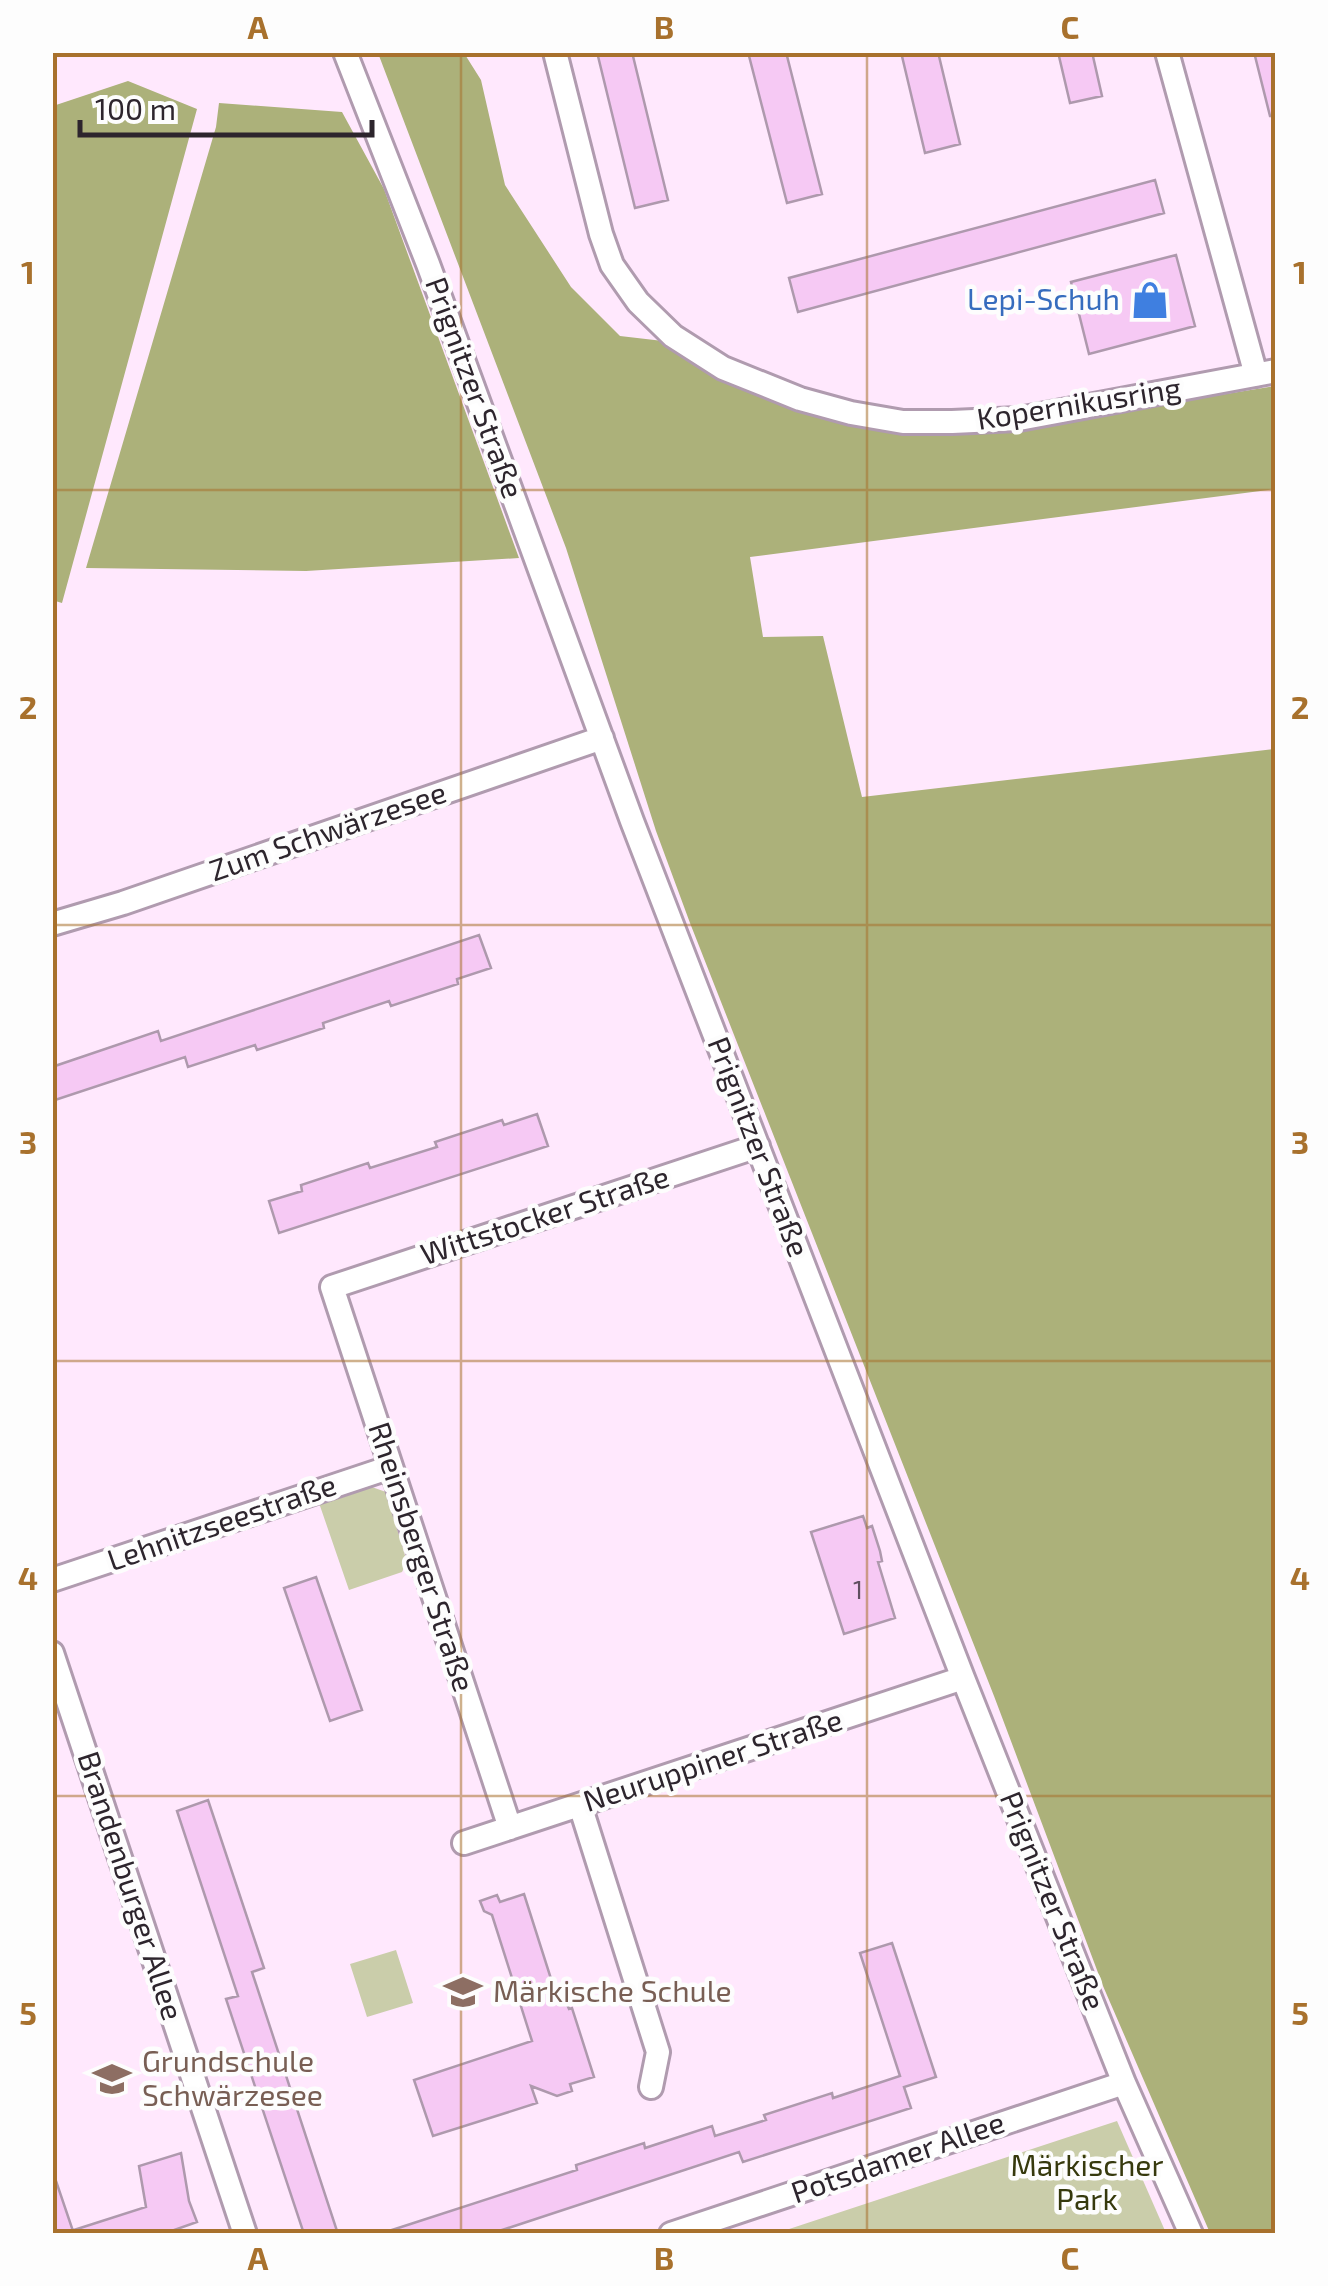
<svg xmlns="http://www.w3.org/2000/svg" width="1328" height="2286" viewBox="0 0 1328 2286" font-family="'Exo 2',sans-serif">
  <rect width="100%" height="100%" fill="#ffe8fd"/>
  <!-- green -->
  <path fill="#cacdaa" d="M369,1486L386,1492L407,1562L402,1572L349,1590L319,1503Z
    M396,1950L413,2003L367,2017L350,1964Z
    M1117,2121L1166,2233H777Z"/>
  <!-- forest -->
  <path fill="#acb17a" d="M378,53H464L481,80L505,185L571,287L620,336L663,341L708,373L777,402L860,423L1084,417L1275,386V489L750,557L763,637L823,636L862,797L1275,749V2233H1210L1103,1986L994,1696L690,923L656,831L566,548Z
    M128,81L197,109L62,603L52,600L53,106Z
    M219,103L342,112L384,189L519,558L306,571L86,568L216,127Z"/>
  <!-- building -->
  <path fill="#f6c9f4" stroke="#ae99ad" stroke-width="2.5" d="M597,52H632L668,200L635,208Z
    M748,52H786L822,194L787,203Z
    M901,52H938L960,144L925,153Z
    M1058,52H1092L1102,96L1070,103Z
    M1254,52H1276V116H1270Z
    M1155,180L1164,213L798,312L789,278Z
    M1176,255L1195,326L1089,354L1071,282Z
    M479,935L491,968L457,979L458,984L391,1006L389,1001L323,1023L324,1028L257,1050L255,1045L188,1067L185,1057L52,1101V1067L158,1031L161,1041Z
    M537,1114L548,1146L279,1233L269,1201L302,1191L301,1185L368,1163L370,1168L437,1147L435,1142L502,1120L504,1125Z
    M863,1516L867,1528L872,1526L880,1551L882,1561L878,1562L895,1618L844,1634L811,1532Z
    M316,1577L362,1710L330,1721L284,1588Z
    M208,1800L264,1968L252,1972L338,2234H304L226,1999L238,1996L177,1811Z
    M524,1894L559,2004L566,2002L569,2009L572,2008L594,2077L570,2084L572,2091L557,2096L531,2086L537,2103L433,2136L414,2080L532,2041L492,1915L484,1911L480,1901L497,1895L500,1902Z
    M892,1943L936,2077L904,2087L911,2108L743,2162L739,2152L490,2234H392V2230L577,2170L576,2165L644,2143L645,2148L712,2126L715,2136L766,2120L764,2115L832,2093L833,2098L900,2076L860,1953Z
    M181,2153L189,2201L197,2222L163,2234H74V2230L146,2207L139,2166Z
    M52,2178H55L74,2234H52Z"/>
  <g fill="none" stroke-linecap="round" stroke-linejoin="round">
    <!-- minor casing -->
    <g stroke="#b09baf" stroke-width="28">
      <path id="minor" d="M345,52L428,264L632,821L963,1678L1124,2083L1191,2234
        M555,52L601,234L612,265L638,302L673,336L723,368L800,399L851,413L903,422H952L1019,419L1276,371
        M1167,52L1256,375
        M52,924L123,903L602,738
        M52,1580L391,1467
        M52,1653L245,2234
        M580,1805L658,2052L651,2087
        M510,1828L332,1287L758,1146
        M464,1843L963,1678
        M671,2234L1124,2083"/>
    </g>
    <!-- minor -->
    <use href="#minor" stroke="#fff" stroke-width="22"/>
  </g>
  <!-- grid -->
  <path fill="none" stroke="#a8712d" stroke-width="2.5" stroke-opacity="0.55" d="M461,52V2234M867,52V2234M52,490H1276M52,925H1276M52,1361H1276M52,1796H1276"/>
  <!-- icons -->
  <defs>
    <g id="shop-bare" transform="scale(3)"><path d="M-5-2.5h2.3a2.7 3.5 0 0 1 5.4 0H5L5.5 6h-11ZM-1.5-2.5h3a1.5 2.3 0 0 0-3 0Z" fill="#3f7fe0" stroke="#fdfdfd" stroke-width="2.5" paint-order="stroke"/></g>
    <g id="school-bare" transform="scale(3)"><path d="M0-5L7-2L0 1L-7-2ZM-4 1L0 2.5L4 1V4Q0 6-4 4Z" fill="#8d6e63" stroke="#fdfdfd" stroke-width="2.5" paint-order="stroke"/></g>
  </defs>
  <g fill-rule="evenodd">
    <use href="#shop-bare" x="1150" y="300"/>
    <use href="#school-bare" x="463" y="1992"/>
    <use href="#school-bare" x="112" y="2079"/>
  </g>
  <g text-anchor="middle" stroke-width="9" stroke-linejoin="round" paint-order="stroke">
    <!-- number labels -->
    <g font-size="25" fill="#5f4e5f">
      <text x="858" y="1599">1</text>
    </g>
    <!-- shop labels -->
    <g font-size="30" fill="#366cbe" stroke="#fdfdfd" text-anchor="end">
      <text x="1120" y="310">Lepi-Schuh</text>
    </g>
    <!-- street labels -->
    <g font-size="30" fill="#2d252d" stroke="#fdfdfd">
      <text transform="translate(474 388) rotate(70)" y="10">Prignitzer Straße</text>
      <text transform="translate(1079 404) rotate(-9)" y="10">Kopernikusring</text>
      <text transform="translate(328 832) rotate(-19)" y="10">Zum Schwärzesee</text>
      <text transform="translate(758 1147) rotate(69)" y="10">Prignitzer Straße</text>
      <text transform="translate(545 1216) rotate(-18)" y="10">Wittstocker Straße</text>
      <text transform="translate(222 1523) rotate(-19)" y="10">Lehnitzseestraße</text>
      <text transform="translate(421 1557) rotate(72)" y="10">Rheinsberger Straße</text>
      <text transform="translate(713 1761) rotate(-18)" y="10">Neuruppiner Straße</text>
      <text transform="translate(130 1886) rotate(72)" y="10">Brandenburger Allee</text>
      <text transform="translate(1052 1901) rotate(68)" y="10">Prignitzer Straße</text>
      <text transform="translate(898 2158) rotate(-19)" y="10">Potsdamer Allee</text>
    </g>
    <!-- education labels -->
    <g font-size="30" fill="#785e54" stroke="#fdfdfd" text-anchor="start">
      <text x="493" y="2002">Märkische Schule</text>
      <text x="142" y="2072">Grundschule<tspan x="142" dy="34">Schwärzesee</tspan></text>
    </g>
    <!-- park labels -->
    <g font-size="30" fill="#36390d" stroke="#fdfdfd">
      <text x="1087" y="2176">Märkischer<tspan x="1087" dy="34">Park</tspan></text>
    </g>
  </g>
  <!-- border -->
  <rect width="1328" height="2286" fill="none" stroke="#fdfdfd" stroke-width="110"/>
  <!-- scale -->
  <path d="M80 120v15h292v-15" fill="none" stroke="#2d252d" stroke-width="5"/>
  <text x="95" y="120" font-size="30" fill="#2d252d" stroke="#fdfdfd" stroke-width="8" paint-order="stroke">100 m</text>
  <rect x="55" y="55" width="1218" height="2176" fill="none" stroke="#a8712d" stroke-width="4"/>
  <g font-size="32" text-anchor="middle" font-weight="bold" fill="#a8712d">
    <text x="258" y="39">A</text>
    <text x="664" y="39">B</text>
    <text x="1070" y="39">C</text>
    <text x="28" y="284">1</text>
    <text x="1300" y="284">1</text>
    <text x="28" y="719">2</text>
    <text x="1300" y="719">2</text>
    <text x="28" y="1154">3</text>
    <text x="1300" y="1154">3</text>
    <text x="28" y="1590">4</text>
    <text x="1300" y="1590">4</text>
    <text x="28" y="2025">5</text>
    <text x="1300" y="2025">5</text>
    <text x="258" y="2270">A</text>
    <text x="664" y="2270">B</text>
    <text x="1070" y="2270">C</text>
  </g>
</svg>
